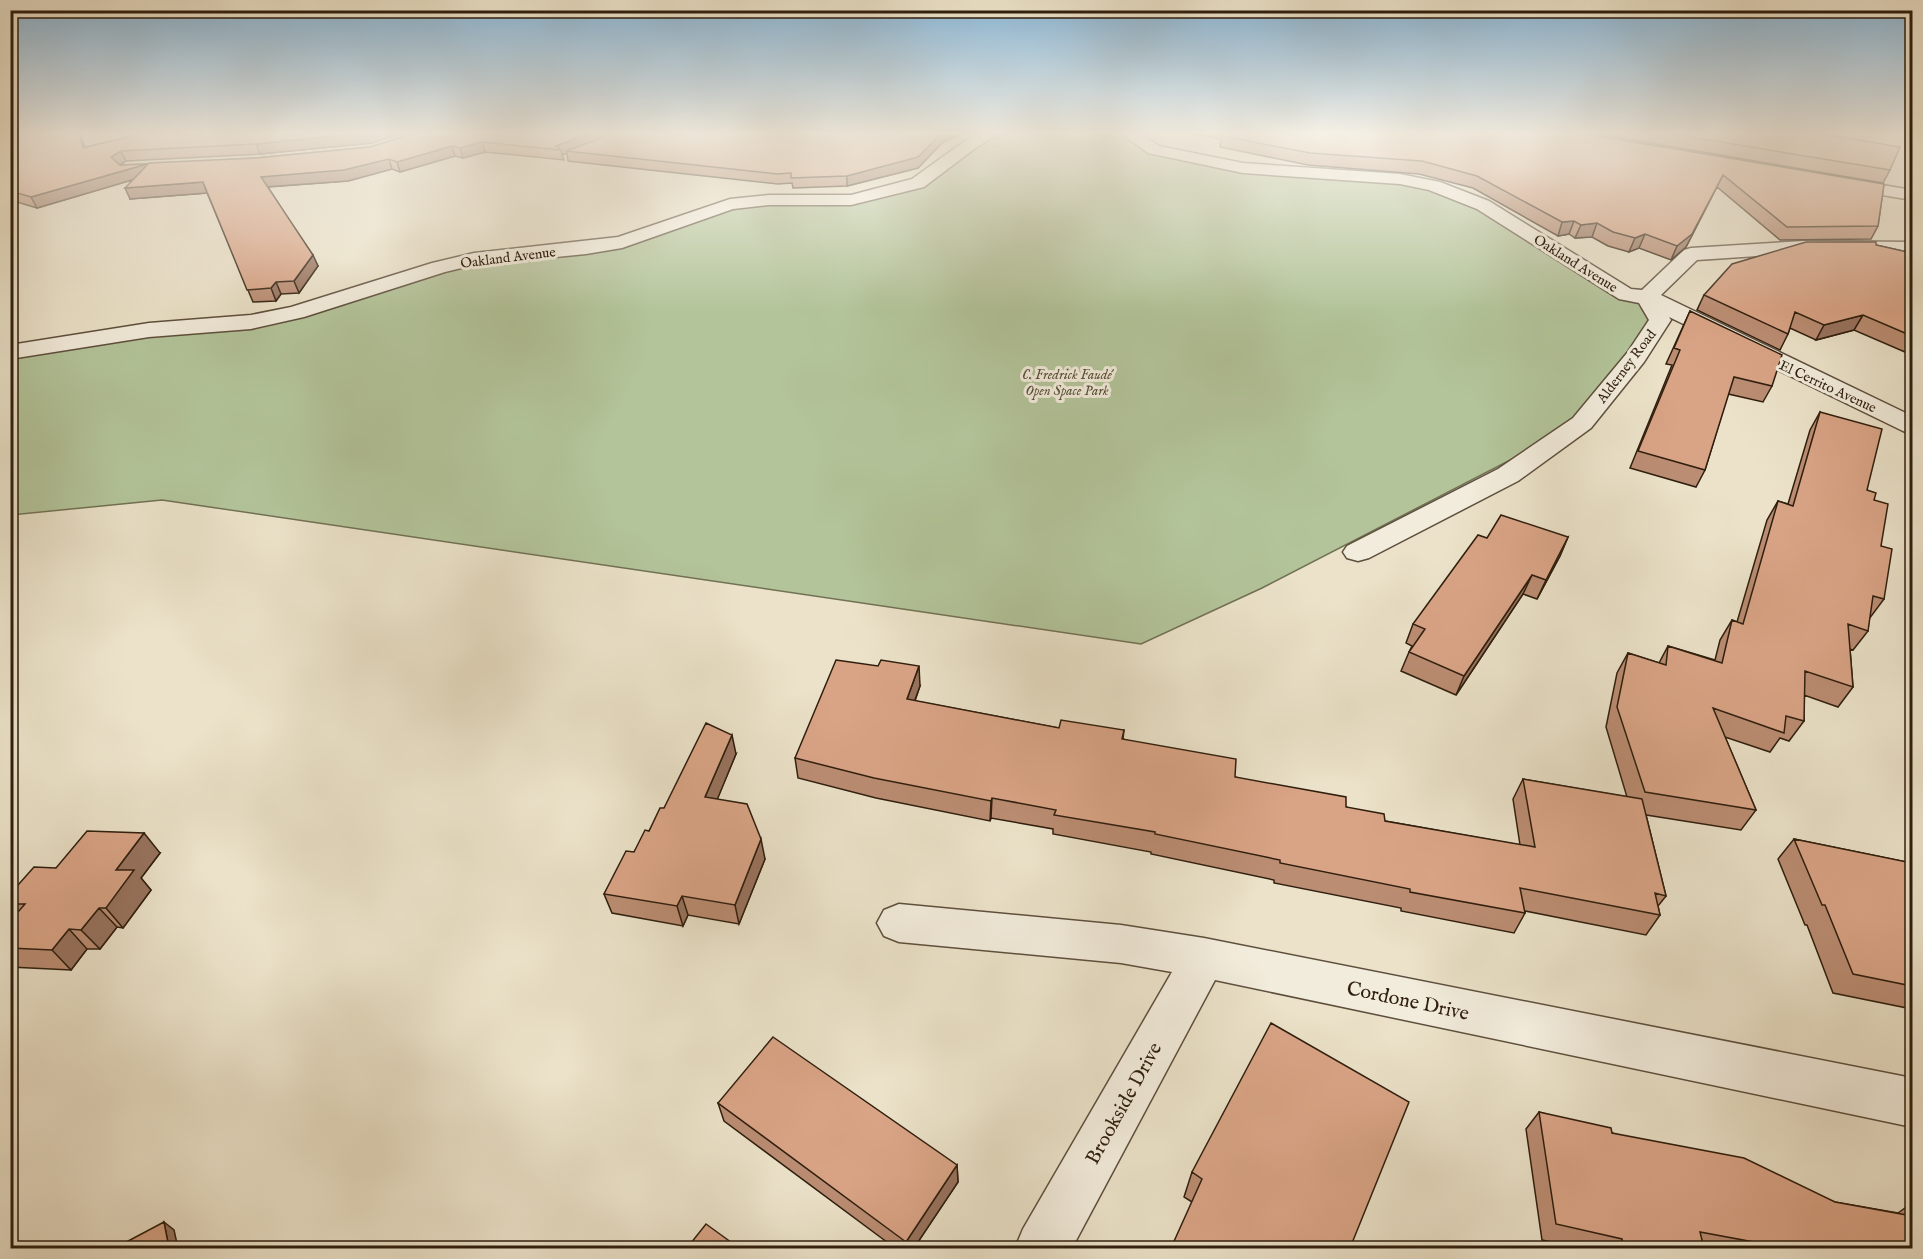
<svg xmlns="http://www.w3.org/2000/svg" width="1923" height="1259" viewBox="0 0 1923 1259" font-family="'IM FELL English',serif">
  <rect width="100%" height="100%" fill="#ebe2c9"/>
  <filter id="stains"><feTurbulence type="fractalNoise" baseFrequency=".00333" numOctaves="4"/><feColorMatrix values="0 0 0 0 .2 0 0 0 0 .09 0 0 0 0 .02 0 0 0 .5 -.17"/></filter>
  <radialGradient id="worn" r=".72"><stop offset=".6" stop-color="#630" stop-opacity="0"/><stop offset="1" stop-color="#630" stop-opacity=".3"/></radialGradient>
  <!-- green -->
  <path fill="#b3c49a" stroke="#717154" stroke-width="1.5" d="M992,133H1128L1154,150L1192,158L1364,175L1459,194L1626,295L1647,297L1660,320L1582,423L1262,588L1141,644L162,500L11,515V352L251,322L439,267L586,248L730,204L851,200L918,183Z"/>
  <g fill="none" stroke-linecap="round" stroke-linejoin="round">
    <!-- minor casing -->
    <g stroke="#5e4f3d" stroke-width="3">
      <path id="minor" d="M980,133H999L974,149L924,187L851,205H769L733,209L622,248L586,254L474,265L445,272L304,317L251,329L149,337L10,359V345L149,323L251,315L291,307L432,263L474,253L618,237L730,199L769,195H851L912,179L962,143Z
        M1121,133H1139L1159,146L1243,163L1400,174L1440,182L1489,201L1631,289L1642,290L1684,250L1691,248L1804,241L1912,242V254L1804,253L1697,260L1661,295L1912,416V434L1903,431L1669,317L1671,320L1644,362L1591,428L1518,481L1369,558L1358,561L1347,558L1343,552L1347,546L1498,469L1573,418L1627,353L1649,320L1639,303L1619,299L1477,209L1429,190L1400,184L1243,173L1148,153Z
        M1840,178L1912,190V200L1834,187L1831,183L1834,179Z
        M899,904L1121,925L1204,938L1912,1078V1127L1215,980L1072,1248H1015L1023,1229L1172,972L1121,963L899,942L884,936L877,923L884,910Z"/>
    </g>
    <!-- minor -->
    <use href="#minor" fill="#f2ecdc" fill-rule="evenodd"/>
  </g>
  <!-- wall -->
  <path fill="#bb8d73" stroke="#2f1e0e" stroke-width="1.5" d="M10,133H82L80,134L85,147L144,133H402L372,143L260,154L126,161L120,165L148,164L256,158L370,147L415,133H964L943,142L918,168L847,186L793,188L792,183L778,184L568,161L567,153L562,155L564,160L485,152L463,158L455,156L400,172L392,169L348,181L268,187L318,266L299,293L281,294L276,301L253,302L207,193L130,199L132,180L37,208L10,200Z
    M1189,133H1580L1884,184L1878,226L1871,239L1780,240L1717,187L1686,247L1671,260L1639,248L1629,252L1608,246L1592,237L1575,238L1569,234L1558,236L1473,188L1419,174L1308,165L1220,147L1221,139Z
    M1593,133H1817L1890,170L1883,183Z
    M1876,245L1912,253V355L1854,330L1816,340L1790,328L1788,334L1780,350L1697,310L1704,295Z
    M1690,311L1772,386L1763,402L1728,394L1705,470L1696,487L1630,468L1672,365L1666,364Z
    M1820,412L1867,490L1874,500L1881,546L1884,599L1869,619L1868,631L1853,650L1850,649L1853,687L1838,707L1804,695V721L1789,741L1780,738L1770,752L1725,737L1756,810L1741,830L1646,815L1666,896L1658,906L1660,915L1646,935L1525,911V913L1514,933L1401,911V908L1274,883V880L1151,854V852L1053,834V829L991,818L990,821L876,798L798,778L795,758L920,686L915,701L1059,728L1124,730L1123,739L1235,777L1346,807L1385,821L1520,845L1513,799L1523,779L1627,797L1606,727L1617,673L1628,653L1659,663L1668,646L1715,660L1720,640L1732,620L1737,622L1767,520L1778,501L1788,504L1810,430Z
    M1568,537L1560,556L1537,599L1523,594L1456,695L1401,671L1409,652L1412,646L1406,643L1413,624Z
    M736,754L717,799L765,859L739,924L688,915L683,926L612,913L604,894L649,831L664,808Z
    M1794,839L1912,863V1009L1833,993L1807,925H1805L1778,859Z
    M160,853L141,878L151,890L123,928L117,927L100,949H87L71,970L10,967V921L15,916L10,911V894L56,868Z
    M718,1103L957,1165L958,1182L914,1248H895L724,1121Z
    M1539,1112L1612,1133L1835,1202L1898,1213L1912,1203V1248H1581L1542,1240L1526,1129Z
    M1192,1172L1350,1248L1192,1202L1184,1197Z"/>
  <!-- shaded-wall -->
  <path fill="#98735e" stroke="#2f1e0e" stroke-width="1.5" d="M79,133H82L80,134L88,158L83,148Z
    M363,133H402L372,143L260,154L256,144Z
    M590,133H619L566,151L567,153L562,155L561,150L556,146Z
    M942,133H964L943,142L918,168L847,186V176Z
    M482,142L485,152L463,158L460,148Z
    M452,146L455,156L400,172L397,162Z
    M121,151L126,161L116,167L111,157Z
    M389,159L392,169L348,181L265,187L261,177Z
    M147,164L152,174L37,208L31,197Z
    M1723,175L1686,247L1671,260L1677,246Z
    M203,182L207,193L130,199L125,188Z
    M1574,221L1569,234L1558,236L1562,222Z
    M1597,223L1592,237L1575,238L1581,225Z
    M1645,234L1639,248L1629,252L1635,238Z
    M313,255L318,266L299,293L294,281Z
    M276,282L281,294L276,301L271,288Z
    M1863,315L1854,330L1816,340L1824,325Z
    M1568,537L1560,556L1537,599L1546,580Z
    M1532,575L1523,594L1456,695L1464,676Z
    M919,666L920,686L908,719L907,699Z
    M732,735L736,754L710,817L705,797Z
    M992,798L991,818L990,821L991,801Z
    M144,833L160,853L141,878L151,890L123,928L106,908L116,870Z
    M761,839L765,859L739,924L735,905Z
    M682,896L688,915L683,926L677,906Z
    M99,908L117,927L100,949L81,930Z
    M69,929L87,949L71,970L52,950Z
    M957,1165L958,1182L914,1248H907L906,1242Z
    M164,1222L174,1230L178,1248H169Z"/>
  <!-- building -->
  <path fill="#d9a486" stroke="#2f1e0e" stroke-width="1.5" d="M10,133H79L83,148L144,133H363L256,144L121,151L111,157L120,165L147,164L31,197L10,191Z
    M415,133H590L556,146L561,150L482,142L460,148L452,146L397,162L389,159L344,170L261,177L313,255L294,281L276,282L271,288L247,290L203,182L125,188L149,163L256,158L370,147Z
    M615,133H942L918,157L847,176L791,178V173L777,174L566,151Z
    M1225,133H1580L1884,184L1878,226L1787,227L1723,175L1692,234L1677,246L1645,234L1635,238L1613,232L1597,223L1581,225L1574,221L1562,222L1477,176L1422,161L1310,153L1222,136Z
    M1667,133H1818L1900,147L1890,170Z
    M1806,242H1876V245L1912,253V336L1863,315L1824,325L1795,312L1788,334L1704,295L1732,264Z
    M1690,311L1782,355L1772,386L1734,377L1705,470L1638,451L1680,350L1674,348Z
    M1820,412L1882,429L1867,490L1876,493L1874,500L1888,504L1881,546L1892,549L1884,599L1873,596L1868,631L1848,624L1853,687L1805,671L1804,721L1786,716L1784,733L1713,708L1756,810L1645,792L1617,707L1628,653L1666,665L1668,646L1722,663L1732,620L1743,624L1778,501L1793,506Z
    M1501,515L1568,537L1546,580L1532,575L1464,676L1409,652L1425,629L1413,624L1478,535L1487,538Z
    M836,660L878,666L881,660L919,666L907,699L1059,728L1061,720L1124,730L1122,739L1236,759L1235,777L1346,797V807L1384,814L1385,821L1535,847L1523,779L1642,799L1666,896L1655,893L1660,915L1520,888L1525,913L1410,892V889L1280,863V860L1155,834V832L1054,815L1056,810L992,798L991,801L874,778L795,758Z
    M706,723L732,735L705,797L747,804L761,839L735,905L682,896L677,906L604,894L626,851L634,852L645,830L649,831L660,808H664Z
    M87,831L144,833L116,870H134L106,908H99L81,930L69,929L52,950L10,948V921L25,904H10V894L34,867L56,868Z
    M1794,839L1912,863V986L1853,974L1825,905H1822Z
    M1271,1023L1409,1102L1350,1248H1171L1202,1179L1192,1172Z
    M773,1037L957,1165L906,1242L718,1103Z
    M1539,1112L1611,1128L1612,1133L1744,1158L1835,1202L1912,1216V1248H1786L1700,1232L1704,1248H1624L1622,1239L1556,1224Z
    M164,1222L169,1248H115Z
    M706,1224L739,1248H687Z"/>
  <!-- sky -->
  <linearGradient id="sky" x2="0" y2="1"><stop stop-color="#89b7d8"/><stop offset="0.43" stop-color="#f6f2e7"/><stop offset="1" stop-color="#f6f2e7" stop-opacity="0"/></linearGradient>
  <rect width="1923" height="310" fill="url(#sky)"/>
  <g text-anchor="middle" stroke-width="6" stroke-linejoin="round" paint-order="stroke">
    <!-- far-street labels -->
    <g font-size="14" fill="#2f1e0e" stroke="#f2ecdc">
      <text transform="translate(508 257) rotate(-7)" y="5">Oakland Avenue</text>
      <text transform="translate(1576 263) rotate(32)" y="5">Oakland Avenue</text>
      <text transform="translate(1626 366) rotate(-53)" y="5">Alderney Road</text>
      <text transform="translate(1828 386) rotate(25)" y="5">El Cerrito Avenue</text>
    </g>
    <!-- far-park labels -->
    <g font-size="14" font-style="italic" fill="#575038" stroke="#f2ecdc">
      <text x="1067" y="379">C. Fredrick Faudé<tspan x="1067" dy="16">Open Space Park</tspan></text>
    </g>
    <!-- near-street labels -->
    <g font-size="20" fill="#2f1e0e" stroke="#f2ecdc">
      <text transform="translate(1408 1000) rotate(12)" y="7">Cordone Drive</text>
      <text transform="translate(1123 1103) rotate(-61)" y="7">Brookside Drive</text>
    </g>
  </g>
  <!-- margin -->
  <rect width="1923" height="1259" fill="none" stroke="#ebe2c9" stroke-width="36"/>
  <rect x="12" y="12" width="1899" height="1235" fill="none" stroke="#2f1e0e" stroke-width="3"/>
  <rect x="18" y="18" width="1887" height="1223" fill="none" stroke="#2f1e0e" stroke-width="1.5"/>
  <rect width="100%" height="100%" filter="url(#stains)"/>
  <rect width="100%" height="100%" fill="url(#worn)"/>
</svg>
